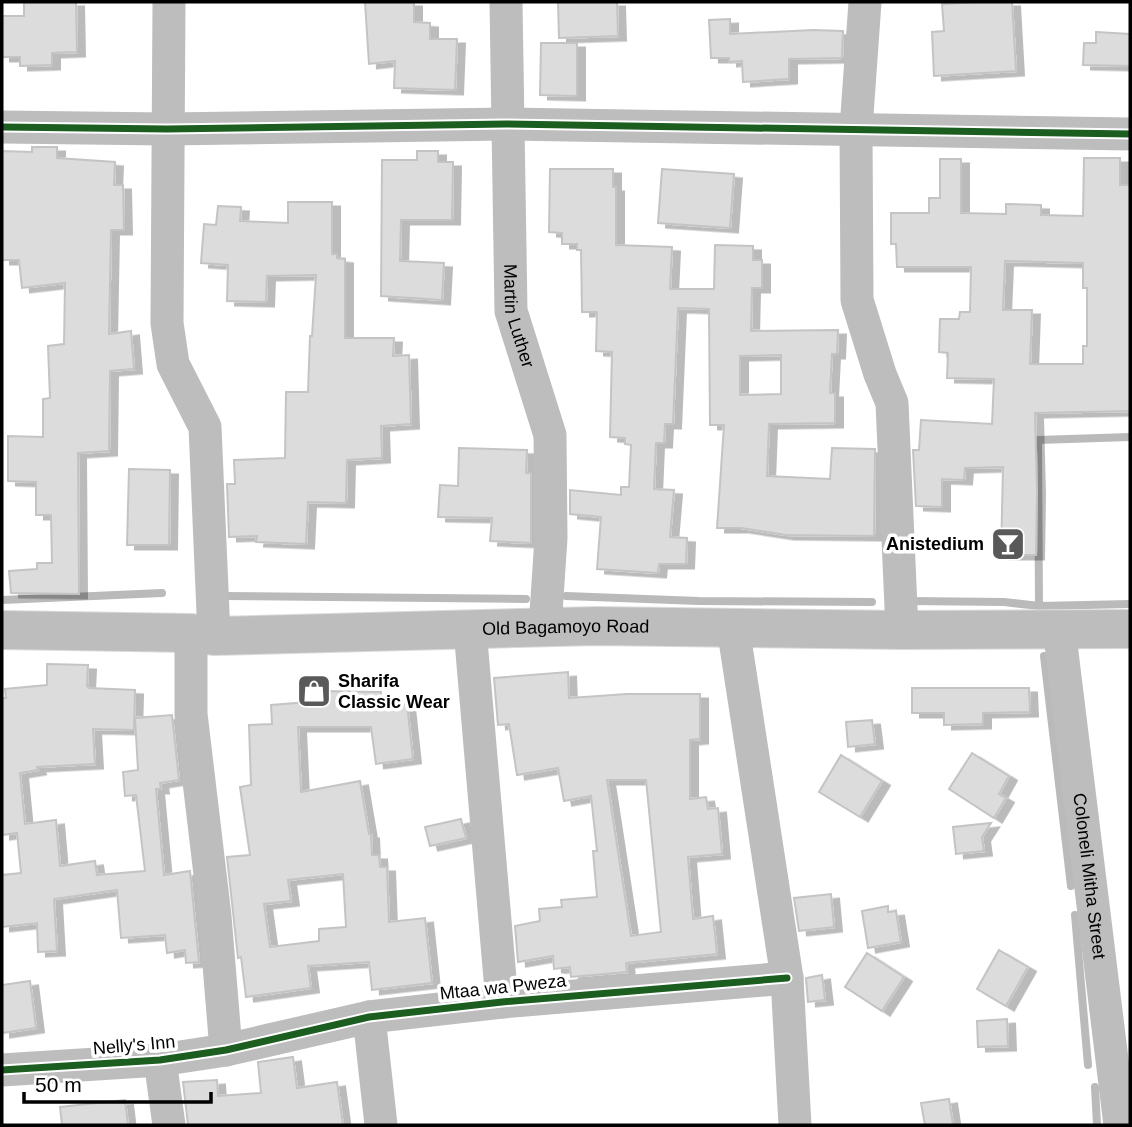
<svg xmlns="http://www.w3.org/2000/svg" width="1132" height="1127" viewBox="0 0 1132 1127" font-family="Helvetica,sans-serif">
  <defs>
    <filter id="shadow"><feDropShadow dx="8" dy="4.5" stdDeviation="0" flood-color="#0004"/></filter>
  </defs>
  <rect width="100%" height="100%" fill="#fff"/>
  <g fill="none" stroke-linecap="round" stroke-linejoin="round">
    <!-- stream -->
    <path stroke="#bababa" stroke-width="8" d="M221,596L526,599
      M566,596L699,601L872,602
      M2,600L162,593
      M909,601L1004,602L1039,606L1130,604
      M1039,606L1038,440L1130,437
      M1044,656L1071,886
      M1075,915L1088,1065
      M1095,1087L1097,1125"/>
  </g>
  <!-- building -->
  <path fill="#dcdcdc" stroke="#c4c4c4" stroke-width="2" fill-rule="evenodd" filter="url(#shadow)" d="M24,2H76L77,52L52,53V65L20,66V57H2V16H24Z
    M365,2H414V22L430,23V39H457L455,90L394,88L395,61L369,64Z
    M558,2H617L618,36L559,38Z
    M977,2H1012L1016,71L934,76L932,32L944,31L942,4Z
    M730,19V34L813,30L843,31L842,58L789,59V79L743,82L742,61L729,62V58H711L709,20Z
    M1096,32L1130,34V66L1083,65L1084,43H1096Z
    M541,43H577V96L540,95Z
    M32,147H57V158L115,162L114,185H123L124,230H111L109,334L131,331L134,369L110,371L109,451L78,453L79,594L11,593L9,571L37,569V563H52L51,515H36V482L8,481V436L43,437V399L50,398L48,346L64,344L65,283L22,288L19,260H2V151L32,152Z
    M417,151H438V162H453L452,220H401L400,261L444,263L442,300L381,296L382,160H417Z
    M1084,158H1120V185H1130V411L1035,413L1037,490L1036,555H1001L1003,467L965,468L964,480L942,479V507L916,506L913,450H919L921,420L992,424L994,379L947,378L948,353L939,352L940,319H959L960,312H970L971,267H897L896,244H891V213H929V198H940V159H961V213L1006,214V204L1041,205V215L1083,216ZM1005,261L1083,263V288H1087V346H1083V364H1030L1032,310H1003Z
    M550,169H613V187H616V245L672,247L670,289H714L715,245L753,246V260H762V288H752L751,331L838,330L837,354H832L830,393H835V423L769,424L767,476L830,479L832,448L875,449L874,536L786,535L741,528H717L724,425H710L709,309L678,308L673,424H665L664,443H656L654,489L674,490L670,537L687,538L686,564H659L658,573L597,569L601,517L570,514V490L621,495V487H629L631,445L625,444V438L610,437L612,352L596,351L597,312H582L581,250H577V244H562V233L549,232ZM781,355V394L740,395V356Z
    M662,169L734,174L730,228L658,223Z
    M288,202H332V254H337V258L345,259V338H394L393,356L409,355L411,424L381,426L382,458L347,460L346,503L308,502L306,544L256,542L257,536L229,537L227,484H235L234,460L285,458L286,392H308L310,336H312L316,275L267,276L266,302L227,301L228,265L201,263L204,224L216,225L218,206L241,207L240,221L288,223Z
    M459,448L527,450L526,473H531V543L490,541L492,518L438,517L440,485L458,486Z
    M129,469L170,470L169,545H127Z
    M47,664L88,665L87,686L89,688L135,690L134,730L93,729L95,764L37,767L38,770L20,773L25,824L56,820L60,866L95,861L97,875L145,871L136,795L125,796L123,772L138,770L135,718L172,715L179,780L160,783L161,789H156L164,875L190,871L199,962L186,963L185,950L167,953L165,935L121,938L117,890L54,899L57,951L38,952L37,923L2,927V875L21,873L17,833L2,835V698H6L5,689L47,685Z
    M568,672L569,698L627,694H700V739L690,740V799L706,797L708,809L718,808L722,854L688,857L693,919L713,916L717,954L626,963L627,972L571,977L570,967L554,969L553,956L518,962L515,926L540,921L539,909L562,907L561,900L597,897L593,851H597L591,796L564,801L558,768L517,775L509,724L498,725L494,678ZM607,780H646L661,932L631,936Z
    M912,688H1029L1030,712L983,713V724L944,725V713H912Z
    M321,691L381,692V708L407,704L413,759L376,764L371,727H298L301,792L360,781L369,834H371L372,855H379L380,867H387L389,922L425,918L432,983L372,990L369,962L308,966L311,988L246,997L241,957L238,958L227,857L250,855L240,787L251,785L249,725L272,724L271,705L321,701ZM343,874L346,927L319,929V941L270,947L264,904L291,901L288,880Z
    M872,720L875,744L848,747L846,722Z
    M972,753L1009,776L999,794L1006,798L994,818L949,789Z
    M841,755L882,781L860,817L819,792Z
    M461,819L466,838L430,846L425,827Z
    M991,823L982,837L984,851L956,854L953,827Z
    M831,894L834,927L799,931L794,898Z
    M888,906V912L896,911L901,942L868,948L862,911Z
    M999,950L1028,967L1006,1006L977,989Z
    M867,953L904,977L882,1011L845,987Z
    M822,975L825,1000L808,1002L806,978Z
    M30,981L36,1028L2,1033V985Z
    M1007,1019L1008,1046L978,1047L977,1021Z
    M293,1057L297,1088L337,1082L343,1125H188L183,1082L217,1080L218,1096L261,1093L258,1062Z
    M949,1099L953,1125H925L921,1103Z
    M125,1100L128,1125H62L60,1107Z"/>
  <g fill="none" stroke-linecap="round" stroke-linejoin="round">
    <!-- major casing -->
    <g stroke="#dbdbdb" stroke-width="40">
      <g id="major">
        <path id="s3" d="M2,630L191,633L214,636L596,626L902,630L1130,629"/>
      </g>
    </g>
    <!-- minor -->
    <g stroke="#bdbdbd" stroke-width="33">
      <path d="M169,2L167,323L173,364L205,427L214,636"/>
      <path id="s1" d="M506,2L511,311L550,435L551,538L545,628"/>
      <path d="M865,2L856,129L857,300L880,374L892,403L902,630"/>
      <path d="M2,127L167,129L506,124L1130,134"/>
      <path d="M733,627L787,978L795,1125"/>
      <path id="s2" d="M1059,628L1120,1125"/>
      <path d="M470,629L502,1002"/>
      <path d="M191,633V714L215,916L226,1050"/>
      <path d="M369,1017L381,1125"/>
      <path d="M160,1060L169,1125"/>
      <path d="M2,1070L160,1060L226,1050L369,1017L502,1002L787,978"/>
    </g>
    <!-- major -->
    <use href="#major" stroke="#bdbdbd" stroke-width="38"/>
    <!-- cycleway casing -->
    <g stroke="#fff" stroke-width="11">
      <path id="cycleway" d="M2,127L167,129L506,124L1130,134
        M2,1070L160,1060L226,1050L369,1017L502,1002L787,978"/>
    </g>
    <!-- cycleway -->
    <use href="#cycleway" stroke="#1b5e20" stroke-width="7"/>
  </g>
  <!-- icons -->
  <defs>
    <g id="bar-square" transform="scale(1.75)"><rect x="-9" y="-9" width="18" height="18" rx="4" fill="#595959" stroke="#fff"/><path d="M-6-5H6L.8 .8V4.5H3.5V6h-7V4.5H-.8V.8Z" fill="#fff"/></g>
    <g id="shop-square" transform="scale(1.75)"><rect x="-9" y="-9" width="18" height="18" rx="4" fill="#595959" stroke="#fff"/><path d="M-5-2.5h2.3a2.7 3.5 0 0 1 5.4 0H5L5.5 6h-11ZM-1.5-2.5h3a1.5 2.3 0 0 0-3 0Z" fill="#fff"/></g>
  </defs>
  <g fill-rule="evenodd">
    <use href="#bar-square" x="1008" y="544"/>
    <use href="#shop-square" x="314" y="691"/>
  </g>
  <g text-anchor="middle" stroke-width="7" stroke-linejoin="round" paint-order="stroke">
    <!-- street labels -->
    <g font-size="18" fill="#000" stroke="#fff">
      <text dy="6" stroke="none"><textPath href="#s1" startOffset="315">Martin Luther</textPath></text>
      <text dy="6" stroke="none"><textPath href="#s3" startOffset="564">Old Bagamoyo Road</textPath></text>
      <text dy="6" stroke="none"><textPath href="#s2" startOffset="250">Coloneli Mitha Street</textPath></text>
      <text transform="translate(503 987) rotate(-6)" y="6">Mtaa wa Pweza</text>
      <text transform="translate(134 1045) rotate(-5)" y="6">Nelly's Inn</text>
    </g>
    <!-- poi labels -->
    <g font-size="18" font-weight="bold" fill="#000" stroke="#fff" text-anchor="end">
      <text x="984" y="550">Anistedium</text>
      <text x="338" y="687" text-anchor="start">Sharifa<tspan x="338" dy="21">Classic Wear</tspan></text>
    </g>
  </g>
  <!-- border -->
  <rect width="1132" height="1127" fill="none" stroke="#000000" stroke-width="7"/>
  <!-- scale -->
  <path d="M24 1092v10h187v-10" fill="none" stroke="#000000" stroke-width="3.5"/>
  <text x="35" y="1092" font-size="21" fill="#000000" stroke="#ffffff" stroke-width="5" paint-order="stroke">50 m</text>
</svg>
